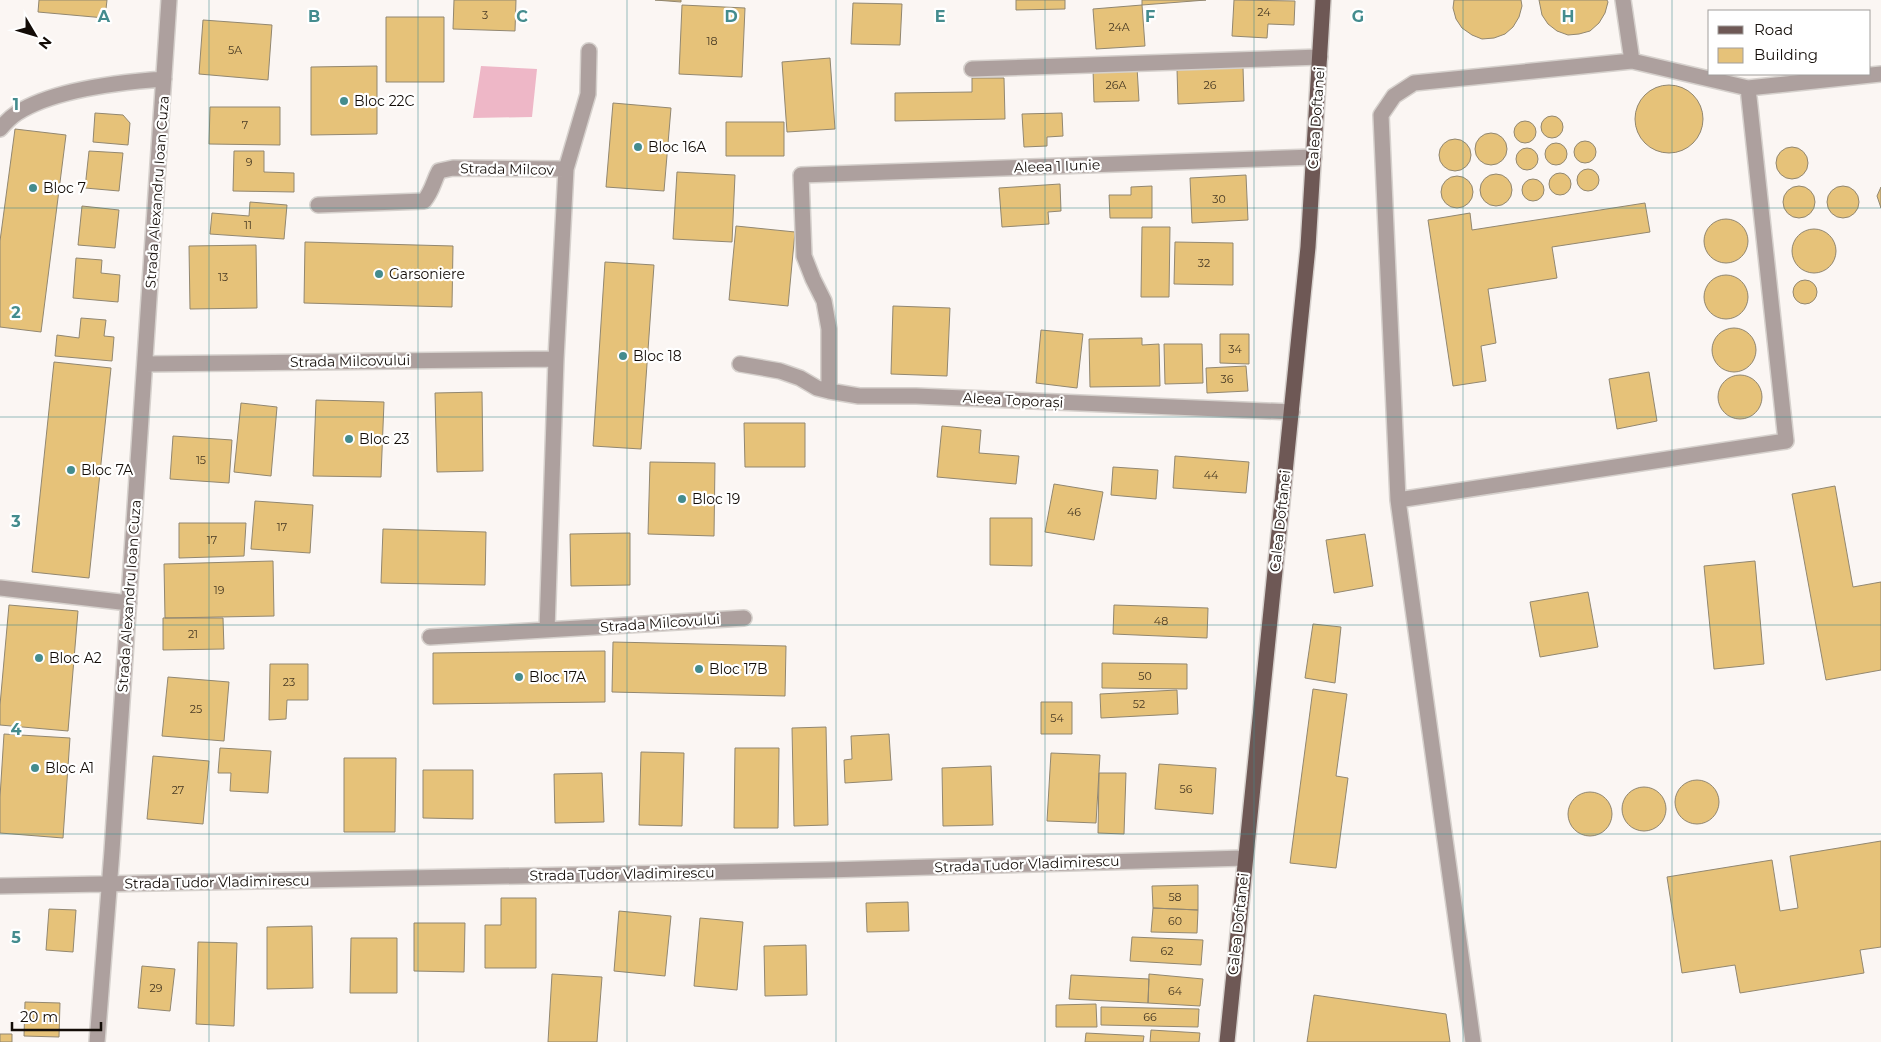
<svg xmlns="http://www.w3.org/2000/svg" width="1881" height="1042" viewBox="0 0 1881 1042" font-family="Montserrat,sans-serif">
  <rect width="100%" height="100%" fill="#fbf6f3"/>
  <!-- green -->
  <path fill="#eeb7c7" d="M481,66L537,69L532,117L473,118Z"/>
  <!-- building -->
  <path fill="#e6c279" stroke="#928770" d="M39,0H107L105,18L38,12Z
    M454,0H516L515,31L453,29Z
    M655,0H681V2Z
    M1016,0H1065V9L1016,10Z
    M1142,0H1206L1142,5Z
    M1234,0L1295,1L1294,25L1268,24L1267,38L1232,36Z
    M1454,0H1521L1522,6L1519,17L1513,27L1505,34L1494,38L1482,39L1472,35L1462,28L1456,19L1453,8Z
    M1539,0H1607L1608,2L1605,13L1599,23L1590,31L1579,34L1568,35L1557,31L1548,24L1542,15Z
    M853,3L902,4L900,45L851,44Z
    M682,5L745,8L742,77L679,74Z
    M1142,5L1145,46L1096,49L1093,9Z
    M386,17H444V82H386Z
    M203,20L272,25L268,80L199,74Z
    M830,58L835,129L787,132L782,62Z
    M377,66V134L311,135V67Z
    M1137,67L1139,101L1094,102L1093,69Z
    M1243,67L1244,101L1178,104L1177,69Z
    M972,78H1004L1005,119L895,121V93L972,92Z
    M1635 119a34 34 0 1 1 68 0a34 34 0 1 1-68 0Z
    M613,103L671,108L664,191L606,187Z
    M210,107H280V145L209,144Z
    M95,113L123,115L130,123L128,145L93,142Z
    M1062,113L1063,136L1047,137V146L1024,147L1022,114Z
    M1541 127a11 11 0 1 1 22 0a11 11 0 1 1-22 0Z
    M1514 132a11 11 0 1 1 22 0a11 11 0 1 1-22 0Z
    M726,122H784V156H726Z
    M15,129L66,135L41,332L0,327V241Z
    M1475 149a16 16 0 1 1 32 0a16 16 0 1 1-32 0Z
    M1439 155a16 16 0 1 1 32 0a16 16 0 1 1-32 0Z
    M1574 152a11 11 0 1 1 22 0a11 11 0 1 1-22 0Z
    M1545 154a11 11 0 1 1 22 0a11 11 0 1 1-22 0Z
    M1776 163a16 16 0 1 1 32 0a16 16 0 1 1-32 0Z
    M1516 159a11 11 0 1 1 22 0a11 11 0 1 1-22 0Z
    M89,151L123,153L119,191L85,188Z
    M234,151H264V172L294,173V192L233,191Z
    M1577 180a11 11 0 1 1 22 0a11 11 0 1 1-22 0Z
    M677,172L735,175L732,242L673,239Z
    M1549 184a11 11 0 1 1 22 0a11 11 0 1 1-22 0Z
    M1480 190a16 16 0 1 1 32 0a16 16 0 1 1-32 0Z
    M1246,175L1248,220L1192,223L1190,178Z
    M1441 192a16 16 0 1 1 32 0a16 16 0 1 1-32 0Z
    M1522 190a11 11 0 1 1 22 0a11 11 0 1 1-22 0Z
    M1060,184L1061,211L1048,212L1049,224L1002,227L999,188Z
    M1783 202a16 16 0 1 1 32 0a16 16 0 1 1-32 0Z
    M1827 202a16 16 0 1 1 32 0a16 16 0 1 1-32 0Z
    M1152,186V218H1110L1109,195H1131V187Z
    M1881,187V208L1877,196Z
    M250,202L287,205L284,239L210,234L212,213L249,216Z
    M1645,203L1650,232L1552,247L1557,278L1488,289L1496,343L1481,346L1486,381L1453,386L1428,220L1470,213L1472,230Z
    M82,206L119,210L115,248L78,245Z
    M1704 241a22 22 0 1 1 44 0a22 22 0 1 1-44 0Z
    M736,226L795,232L788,306L729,300Z
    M1142,227H1170L1169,297H1141Z
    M1792 251a22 22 0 1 1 44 0a22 22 0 1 1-44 0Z
    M305,242L453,246L452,307L304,303Z
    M1175,242L1233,243V285L1174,284Z
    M256,245L257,308L190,309L189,246Z
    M76,258L102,260L101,273L120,275L118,302L73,298Z
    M605,262L654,265L641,449L593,446Z
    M1704 297a22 22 0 1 1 44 0a22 22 0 1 1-44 0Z
    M1793 292a12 12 0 1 1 24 0a12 12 0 1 1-24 0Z
    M893,306L950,308L947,376L891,374Z
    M81,318L106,320L104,336L114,337L112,361L55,356L57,335L79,338Z
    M1712 350a22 22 0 1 1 44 0a22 22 0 1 1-44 0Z
    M1041,330L1083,334L1077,388L1036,383Z
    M1220,334H1249V364L1220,363Z
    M1142,338V345L1159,344L1160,386L1090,387L1089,339Z
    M1164,344H1202L1203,383L1165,384Z
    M54,362L111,368L89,578L32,572Z
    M1246,366L1248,391L1207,393L1206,368Z
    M1649,372L1657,421L1617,429L1609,379Z
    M1718 397a22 22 0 1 1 44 0a22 22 0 1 1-44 0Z
    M482,392L483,471L437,472L435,393Z
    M316,400L384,402L381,477L313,476Z
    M241,403L277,407L271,476L234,472Z
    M744,423H805V467H745Z
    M942,426L981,430L979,453L1019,456L1016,484L937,477Z
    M173,436L232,440L229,483L170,479Z
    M1175,456L1249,462L1246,493L1173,488Z
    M650,462L715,463L714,536L648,534Z
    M1113,467L1158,470L1156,499L1111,495Z
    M1054,484L1103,492L1094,540L1045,532Z
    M1835,486L1853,587L1881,582V670L1826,680L1792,494Z
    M255,501L313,505L310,553L251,549Z
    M990,518H1032V566L990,565Z
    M179,523H246L244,556L179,558Z
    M383,529L486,532L485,585L381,583Z
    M630,533V585L571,586L570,534Z
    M1365,534L1373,586L1334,593L1326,540Z
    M273,561L274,616L165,618L164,564Z
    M1755,561L1764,664L1714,669L1704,566Z
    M1588,592L1598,647L1540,657L1530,602Z
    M9,605L78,611L68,731L0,725V705Z
    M1114,605L1208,608L1207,638L1113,634Z
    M163,618H223L224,649L163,650Z
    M1313,624L1341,627L1335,683L1305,678Z
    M613,642L786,646L785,696L612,692Z
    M605,651V702L433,704V653Z
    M1102,663L1187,664V689L1102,688Z
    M270,664H308V700H287L286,719L269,720Z
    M168,677L229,682L224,741L162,736Z
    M1313,689L1347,694L1336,776L1348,778L1336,868L1290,863Z
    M1177,690L1178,714L1101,718L1100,694Z
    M1041,702H1072V734H1041Z
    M826,727L828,825L794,826L792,728Z
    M4,734L70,738L63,838L0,833V797Z
    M889,734L892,780L845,783L844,760L852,759L851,736Z
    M220,748L271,751L268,793L230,791L231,773H218Z
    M735,748H779L778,828H734Z
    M641,752L684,753L682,826L639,825Z
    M1051,753L1100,755L1096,823L1047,821Z
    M153,756L209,761L203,824L147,819Z
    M344,758H396L395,832H344Z
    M1159,764L1216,768L1213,814L1155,809Z
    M991,766L993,825L943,826L942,768Z
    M423,770H473V819L423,818Z
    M602,773L604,822L555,823L554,774Z
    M1099,773H1126L1124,834L1098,833Z
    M1675 802a22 22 0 1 1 44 0a22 22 0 1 1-44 0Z
    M1622 809a22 22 0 1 1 44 0a22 22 0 1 1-44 0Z
    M1568 814a22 22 0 1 1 44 0a22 22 0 1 1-44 0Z
    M1881,841V947L1860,950L1864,973L1740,993L1735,965L1682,973L1667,877L1772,860L1780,911L1798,908L1790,856Z
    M1198,885V910L1153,908L1152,886Z
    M501,898H536V968H485V925H501Z
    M908,902L909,931L867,932L866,903Z
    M1153,908L1198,910L1197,933L1151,932Z
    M49,909L76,910L73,952L46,950Z
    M619,911L671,916L665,976L614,971Z
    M700,918L743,922L737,990L694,986Z
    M414,923H465L464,972L414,971Z
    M312,926L313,988L267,989V927Z
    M1132,937L1203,940L1201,965L1130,961Z
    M351,938H397V993H350Z
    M198,942L237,943L234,1026L196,1024Z
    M806,945L807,995L765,996L764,946Z
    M142,966L175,969L170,1011L138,1008Z
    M552,974L602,977L597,1042H548Z
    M1149,974L1203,979L1200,1006L1148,1003Z
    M1071,975L1149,979L1148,1003L1069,999Z
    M1314,995L1446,1014L1450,1042H1307Z
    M25,1002L60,1003L59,1037L24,1036Z
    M1096,1004L1097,1027H1056V1005Z
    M1101,1007L1199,1009L1198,1027L1101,1025Z
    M1151,1030L1200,1033L1199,1042H1150Z
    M1086,1033L1144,1036L1143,1042H1085Z
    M0,1034H12V1042H0Z"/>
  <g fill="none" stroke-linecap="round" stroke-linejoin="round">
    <!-- minor casing -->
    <g stroke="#d6d1cd" stroke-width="18">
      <path id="minor" d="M1623,0L1632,61
        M972,69L1320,57
        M0,129C5,123 11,117 17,113C53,90 121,82 164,79
        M318,205L424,201C433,190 433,182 439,171L453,168L566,169
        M556,359L566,169L588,94L589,51
        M145,364L556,359L547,630
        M740,364L780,371L800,378L817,388L829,391L859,396H916L1292,412
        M829,391V329L824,301L813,279L804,256L801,175L1314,157
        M1398,500L1786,441L1748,88
        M0,588L129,603
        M430,637L744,618
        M0,886L826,870L1245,858
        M97,1042L112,851L169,0
        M1473,1042L1398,500L1381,115L1394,96L1414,83L1632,61L1748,88L1881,74"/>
    </g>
    <!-- major casing -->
    <g stroke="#d6d1cd" stroke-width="18">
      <path id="major" d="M1227,1042L1308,247L1323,0"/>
    </g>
    <!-- minor -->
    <use href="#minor" stroke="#ada09e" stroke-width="15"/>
    <!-- major -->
    <use href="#major" stroke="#6e5855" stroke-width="15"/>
  </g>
  <!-- grid -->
  <path fill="none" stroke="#448c8e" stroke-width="1" stroke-opacity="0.55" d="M209,0V1042M418,0V1042M627,0V1042M836,0V1042M1045,0V1042M1254,0V1042M1463,0V1042M1672,0V1042M0,208H1881M0,417H1881M0,625H1881M0,834H1881"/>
  <!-- markers -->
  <g fill="#448c8e" stroke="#fff" stroke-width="2">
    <circle cx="344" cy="101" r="5"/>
    <circle cx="638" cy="147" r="5"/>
    <circle cx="33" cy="188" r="5"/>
    <circle cx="379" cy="274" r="5"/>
    <circle cx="623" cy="356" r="5"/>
    <circle cx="349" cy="439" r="5"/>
    <circle cx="71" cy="470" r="5"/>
    <circle cx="682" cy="499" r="5"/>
    <circle cx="39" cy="658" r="5"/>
    <circle cx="699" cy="669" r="5"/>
    <circle cx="519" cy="677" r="5"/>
    <circle cx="35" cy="768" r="5"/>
  </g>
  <g text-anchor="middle" stroke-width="4.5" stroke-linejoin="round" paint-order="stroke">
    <!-- number labels -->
    <g font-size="11" fill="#483a24">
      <text x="1264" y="16">24</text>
      <text x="485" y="19">3</text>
      <text x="1119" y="31">24A</text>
      <text x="712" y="45">18</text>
      <text x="235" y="54">5A</text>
      <text x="1116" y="89">26A</text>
      <text x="1210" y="89">26</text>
      <text x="245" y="129">7</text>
      <text x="249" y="166">9</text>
      <text x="1219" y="203">30</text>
      <text x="248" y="229">11</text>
      <text x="1204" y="267">32</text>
      <text x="223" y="281">13</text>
      <text x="1235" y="353">34</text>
      <text x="1227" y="383">36</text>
      <text x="201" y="464">15</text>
      <text x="1211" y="479">44</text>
      <text x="1074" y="516">46</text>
      <text x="282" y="531">17</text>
      <text x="212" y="544">17</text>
      <text x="219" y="594">19</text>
      <text x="1161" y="625">48</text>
      <text x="193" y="638">21</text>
      <text x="1145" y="680">50</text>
      <text x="289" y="686">23</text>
      <text x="1139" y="708">52</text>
      <text x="196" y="713">25</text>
      <text x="1057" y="722">54</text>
      <text x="1186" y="793">56</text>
      <text x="178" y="794">27</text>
      <text x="1175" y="901">58</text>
      <text x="1175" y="925">60</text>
      <text x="1167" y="955">62</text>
      <text x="156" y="992">29</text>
      <text x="1175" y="995">64</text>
      <text x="1150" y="1021">66</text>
    </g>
    <!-- poi labels -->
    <g font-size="14" fill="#130c07" stroke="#fff" text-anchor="start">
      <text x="354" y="106">Bloc 22C</text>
      <text x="648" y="152">Bloc 16A</text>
      <text x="43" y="193">Bloc 7</text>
      <text x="389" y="279">Garsoniere</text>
      <text x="633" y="361">Bloc 18</text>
      <text x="359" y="444">Bloc 23</text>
      <text x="81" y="475">Bloc 7A</text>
      <text x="692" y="504">Bloc 19</text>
      <text x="49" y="663">Bloc A2</text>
      <text x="709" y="674">Bloc 17B</text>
      <text x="529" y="682">Bloc 17A</text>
      <text x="45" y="773">Bloc A1</text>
    </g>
    <!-- street labels -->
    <g font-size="14" fill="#130c07" stroke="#fff">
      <text transform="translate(1316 118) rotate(-86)" y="5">Calea Doftanei</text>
      <text transform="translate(1057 166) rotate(-2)" y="5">Aleea 1 Iunie</text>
      <text transform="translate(507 169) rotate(1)" y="5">Strada Milcov</text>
      <text transform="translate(157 192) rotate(-86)" y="5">Strada Alexandru Ioan Cuza</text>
      <text transform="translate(350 361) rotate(-1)" y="5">Strada Milcovului</text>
      <text transform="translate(1013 400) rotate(3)" y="5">Aleea Toporași</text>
      <text transform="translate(1280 521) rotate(-84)" y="5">Calea Doftanei</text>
      <text transform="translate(129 596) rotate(-86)" y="5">Strada Alexandru Ioan Cuza</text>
      <text transform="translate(660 623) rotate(-4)" y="5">Strada Milcovului</text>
      <text transform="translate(1027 864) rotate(-2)" y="5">Strada Tudor Vladimirescu</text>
      <text transform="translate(622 874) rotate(-1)" y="5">Strada Tudor Vladimirescu</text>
      <text transform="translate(217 882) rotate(-1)" y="5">Strada Tudor Vladimirescu</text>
      <text transform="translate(1238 924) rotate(-84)" y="5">Calea Doftanei</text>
    </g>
  </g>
  <g font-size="16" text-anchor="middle" font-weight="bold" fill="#448c8e" stroke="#fff" stroke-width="4.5" stroke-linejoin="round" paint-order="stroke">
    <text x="104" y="22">A</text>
    <text x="314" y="22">B</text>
    <text x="522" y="22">C</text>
    <text x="731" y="22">D</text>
    <text x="940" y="22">E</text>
    <text x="1150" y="22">F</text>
    <text x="1358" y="22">G</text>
    <text x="1568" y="22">H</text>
    <text x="16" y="110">1</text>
    <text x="16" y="318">2</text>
    <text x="16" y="527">3</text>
    <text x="16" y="735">4</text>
    <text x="16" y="943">5</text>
  </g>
  <!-- legend -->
  <rect x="1708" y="10" width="162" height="65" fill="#ffffff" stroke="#a19e9c"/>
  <rect x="1718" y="26" width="25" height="8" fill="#6e5855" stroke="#a19e9c"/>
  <text x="1754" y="35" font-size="15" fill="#130c07">Road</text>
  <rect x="1718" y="48" width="25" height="15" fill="#e6c279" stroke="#a19e9c"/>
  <text x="1754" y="60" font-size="15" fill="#130c07">Building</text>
  <!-- north arrow -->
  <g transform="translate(35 35) rotate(128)" stroke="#ffffff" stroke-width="4" paint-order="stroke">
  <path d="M0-4L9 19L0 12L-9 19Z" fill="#130c07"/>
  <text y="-8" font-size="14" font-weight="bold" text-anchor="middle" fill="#130c07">N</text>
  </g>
  <!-- scale -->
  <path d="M12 1022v8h89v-8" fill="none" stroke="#130c07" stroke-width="2.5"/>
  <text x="20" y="1022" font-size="15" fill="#130c07" stroke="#ffffff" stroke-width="4" paint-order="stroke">20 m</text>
</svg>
